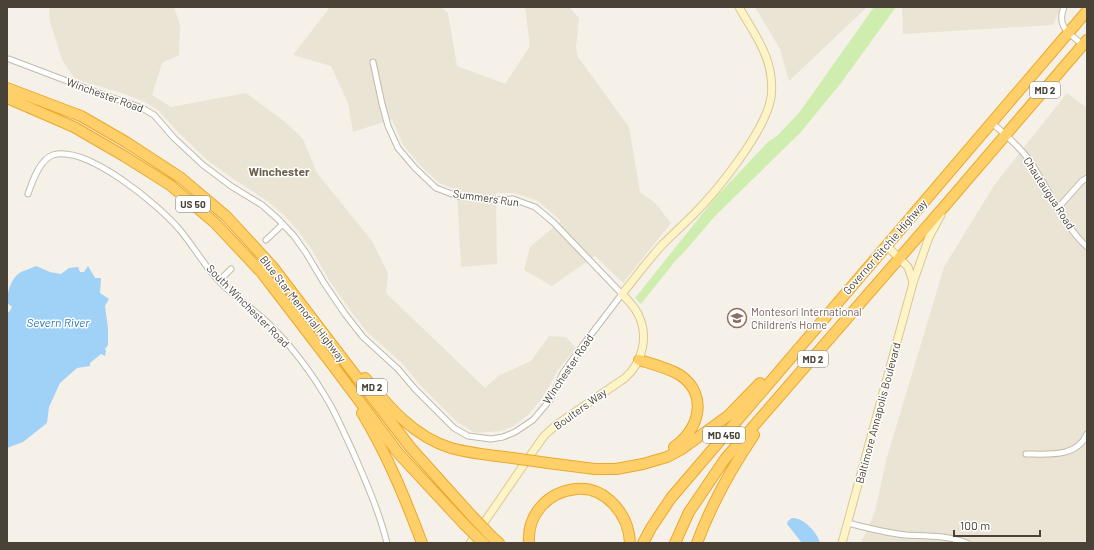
<svg xmlns="http://www.w3.org/2000/svg" width="1094" height="550" viewBox="0 0 1094 550" font-family="Barlow,sans-serif">
  <rect width="100%" height="100%" fill="#f5f1e8"/>
  <!-- residential -->
  <path fill="#eae4d5" d="M49,7H174L180,25L179,55L162,63L152,95L171,107L246,93L284,121L303,139L317,173L372,241L388,273L386,293L485,388L498,376L531,361L549,336L566,337L576,348L558,370L544,396L528,415L512,427L501,431L475,433L456,421L420,385L403,364L367,332L350,310L329,280L312,250L299,232L283,214L266,200L235,180L207,160L179,133L158,110L145,102L122,93L75,79L62,60L50,22Z
    M330,7H441L448,13L457,66L505,84L530,46L525,7H569L579,18L576,48L578,57L629,127L640,192L654,202L671,223L623,283L595,256L552,286L524,270L530,247L561,221L538,201L514,193H496L497,264L461,267L457,190L439,183L419,164L403,145L392,119L353,132L348,103L331,66L293,55Z
    M755,7H867L789,81L780,49Z
    M902,7H1061L1053,25L903,34Z
    M1067,93L1087,108V543H861L875,511L887,457L944,267L995,184Z"/>
  <!-- green -->
  <path fill="#cfedae" d="M874,7H896L841,83L800,133L715,216L686,250L676,260L641,304L635,298L715,198L768,142L778,135L799,113Z"/>
  <!-- water -->
  <path fill="#a0d1f6" d="M36,266L50,272L61,274L69,268L78,267L80,272H84L88,266L95,278H101L100,293L109,299L105,306L108,328V345L105,349L106,351L105,356L101,354L90,363V366L77,368L60,383L49,407L47,423L23,442L7,448V312H9L12,307L7,303C7,292 11,278 21,272C26,270 32,268 36,266Z
    M792,518C803,517 818,533 820,543H802L787,524L788,521Z"/>
  <g fill="none" stroke-linecap="round" stroke-linejoin="round">
    <!-- street casing -->
    <g stroke="#c2baa9" stroke-width="7">
      <path id="street" d="M1064,7C1056,27 1069,33 1083,45
        M9,59L96,92L142,108L154,115L174,138L203,165L231,186L262,205L278,219L294,236L306,253L324,283L345,314L363,337L398,369L415,389L454,428L468,436L491,439L503,437L515,432L533,420L550,400L563,373L583,345L622,294L553,222L535,207L513,199L490,200L457,196L436,188L415,168L398,148L388,126L382,104L373,62
        M992,123C1005,134 1019,146 1029,160C1049,188 1061,223 1087,247
        M28,194C32,182 40,159 53,155C87,145 159,205 180,230C193,246 203,263 216,278C231,295 251,307 267,322C292,346 314,376 331,406C339,421 346,437 353,452C366,482 379,511 387,543
        M1058,208L1082,181L1087,178
        M266,240L283,224
        M219,281L231,269
        M1026,454C1047,454 1077,458 1087,434
        M848,523C867,528 886,533 906,535C927,536 947,535 967,543"/>
    </g>
    <!-- secondary casing -->
    <g stroke="#d9c894" stroke-width="9">
      <path id="secondary" d="M887,246L908,267L913,282
        M470,543L534,450L544,436L556,425L625,378C643,362 649,336 638,314C634,306 628,300 622,294C636,277 648,260 663,244C673,234 683,225 693,215C717,191 762,135 770,102C772,95 772,86 771,78C769,52 751,29 739,7
        M842,543L913,283L929,237L941,215"/>
    </g>
    <!-- highway casing -->
    <g stroke="#eaa82d" stroke-width="12">
      <path id="highway" d="M7,88L81,116L126,142L181,178L226,216L272,266L410,447L471,515
        M7,98L74,127L124,156L170,185L215,223L262,273L334,367L399,454L464,524
        M639,360C652,364 668,368 680,375C709,395 699,430 674,447
        M365,378C388,406 414,437 451,448C469,453 487,455 505,457
        M362,413C387,454 405,498 422,543
        M548,463L595,469H616L643,464L667,457L682,449L729,415L760,383
        M491,536L499,543
        M529,543C527,515 547,492 576,489C606,486 629,515 630,543
        M643,543L651,528L671,498L1087,11
        M675,543L689,512L725,459L949,201L1087,40
        M697,543C711,505 731,469 754,435"/>
    </g>
    <!-- street -->
    <use href="#street" stroke="#fff" stroke-width="5"/>
    <!-- secondary -->
    <use href="#secondary" stroke="#fff3c8" stroke-width="7"/>
    <!-- highway -->
    <use href="#highway" stroke="#ffd069" stroke-width="10"/>
    <!-- highway-bridge casing -->
    <g stroke="#eaa82d" stroke-width="12" stroke-linecap="butt">
      <path id="highway-bridge" d="M505,457L548,463
        M471,515L491,536
        M464,524L483,543"/>
    </g>
    <!-- highway-bridge -->
    <use href="#highway-bridge" stroke="#ffd069" stroke-width="10"/>
  </g>
  <!-- icons -->
  <defs>
    <g id="school-ring" transform="scale(1)"><circle r="9.5" fill="#fff" stroke="#8d6e63" stroke-width="1.5"/><path d="M0-5L7-2L0 1L-7-2ZM-4 1L0 2.5L4 1V4Q0 6-4 4Z" fill="#8d6e63"/></g>
  </defs>
  <g fill-rule="evenodd">
    <use href="#school-ring" x="737" y="318"/>
  </g>
  <g text-anchor="middle" stroke-width="3" stroke-linejoin="round" paint-order="stroke">
    <!-- shield labels -->
    <g fill="#fff" stroke="#807b72" stroke-width="1">
      <rect x="1030" y="82" width="30" height="16" rx="3"/>
      <rect x="176" y="196" width="34" height="16" rx="3"/>
      <rect x="798" y="351" width="30" height="16" rx="3"/>
      <rect x="357" y="379" width="30" height="16" rx="3"/>
      <rect x="703" y="427" width="42" height="16" rx="3"/>
    </g>
    <g font-size="10" font-weight="bold" fill="#494236">
      <text x="1045" y="94">MD 2</text>
      <text x="193" y="208">US 50</text>
      <text x="813" y="363">MD 2</text>
      <text x="372" y="391">MD 2</text>
      <text x="724" y="439">MD 450</text>
    </g>
    <!-- street labels -->
    <g font-size="11" fill="#494236" stroke="#fff">
      <text transform="translate(105 95) rotate(20)" y="4">Winchester Road</text>
      <text transform="translate(1049 193) rotate(57)" y="4">Chautaugua Road</text>
      <text transform="translate(486 198) rotate(8)" y="4">Summers Run</text>
      <text transform="translate(885 247) rotate(-49)" y="4">Governor Ritchie Highway</text>
      <text transform="translate(248 306) rotate(45)" y="4">South Winchester Road</text>
      <text transform="translate(303 309) rotate(52)" y="4">Blue Star Memorial Highway</text>
      <text transform="translate(568 369) rotate(-56)" y="4">Winchester Road</text>
      <text transform="translate(580 409) rotate(-36)" y="4">Boulters Way</text>
      <text transform="translate(878 413) rotate(-75)" y="4">Baltimore Annapolis Boulevard</text>
    </g>
    <!-- education labels -->
    <g font-size="11" fill="#785e54" stroke="#fff" text-anchor="start">
      <text x="751" y="316">Montesori International<tspan x="751" dy="13">Children's Home</tspan></text>
    </g>
    <!-- neighbourhood labels -->
    <g font-size="12" font-weight="bold" fill="#6d604c" stroke="#fff">
      <text x="279" y="176">Winchester</text>
    </g>
    <!-- water labels -->
    <g font-size="12" font-style="italic" fill="#257bbf" stroke="#fff">
      <text x="58" y="327">Severn River</text>
    </g>
  </g>
  <!-- border -->
  <rect width="1094" height="550" fill="none" stroke="#494236" stroke-width="16"/>
  <!-- scale -->
  <path d="M954 530v6h86v-6" fill="none" stroke="#494236" stroke-width="2"/>
  <text x="960" y="530" font-size="12" fill="#494236" stroke="#ffffff" stroke-width="3" paint-order="stroke">100 m</text>
</svg>
